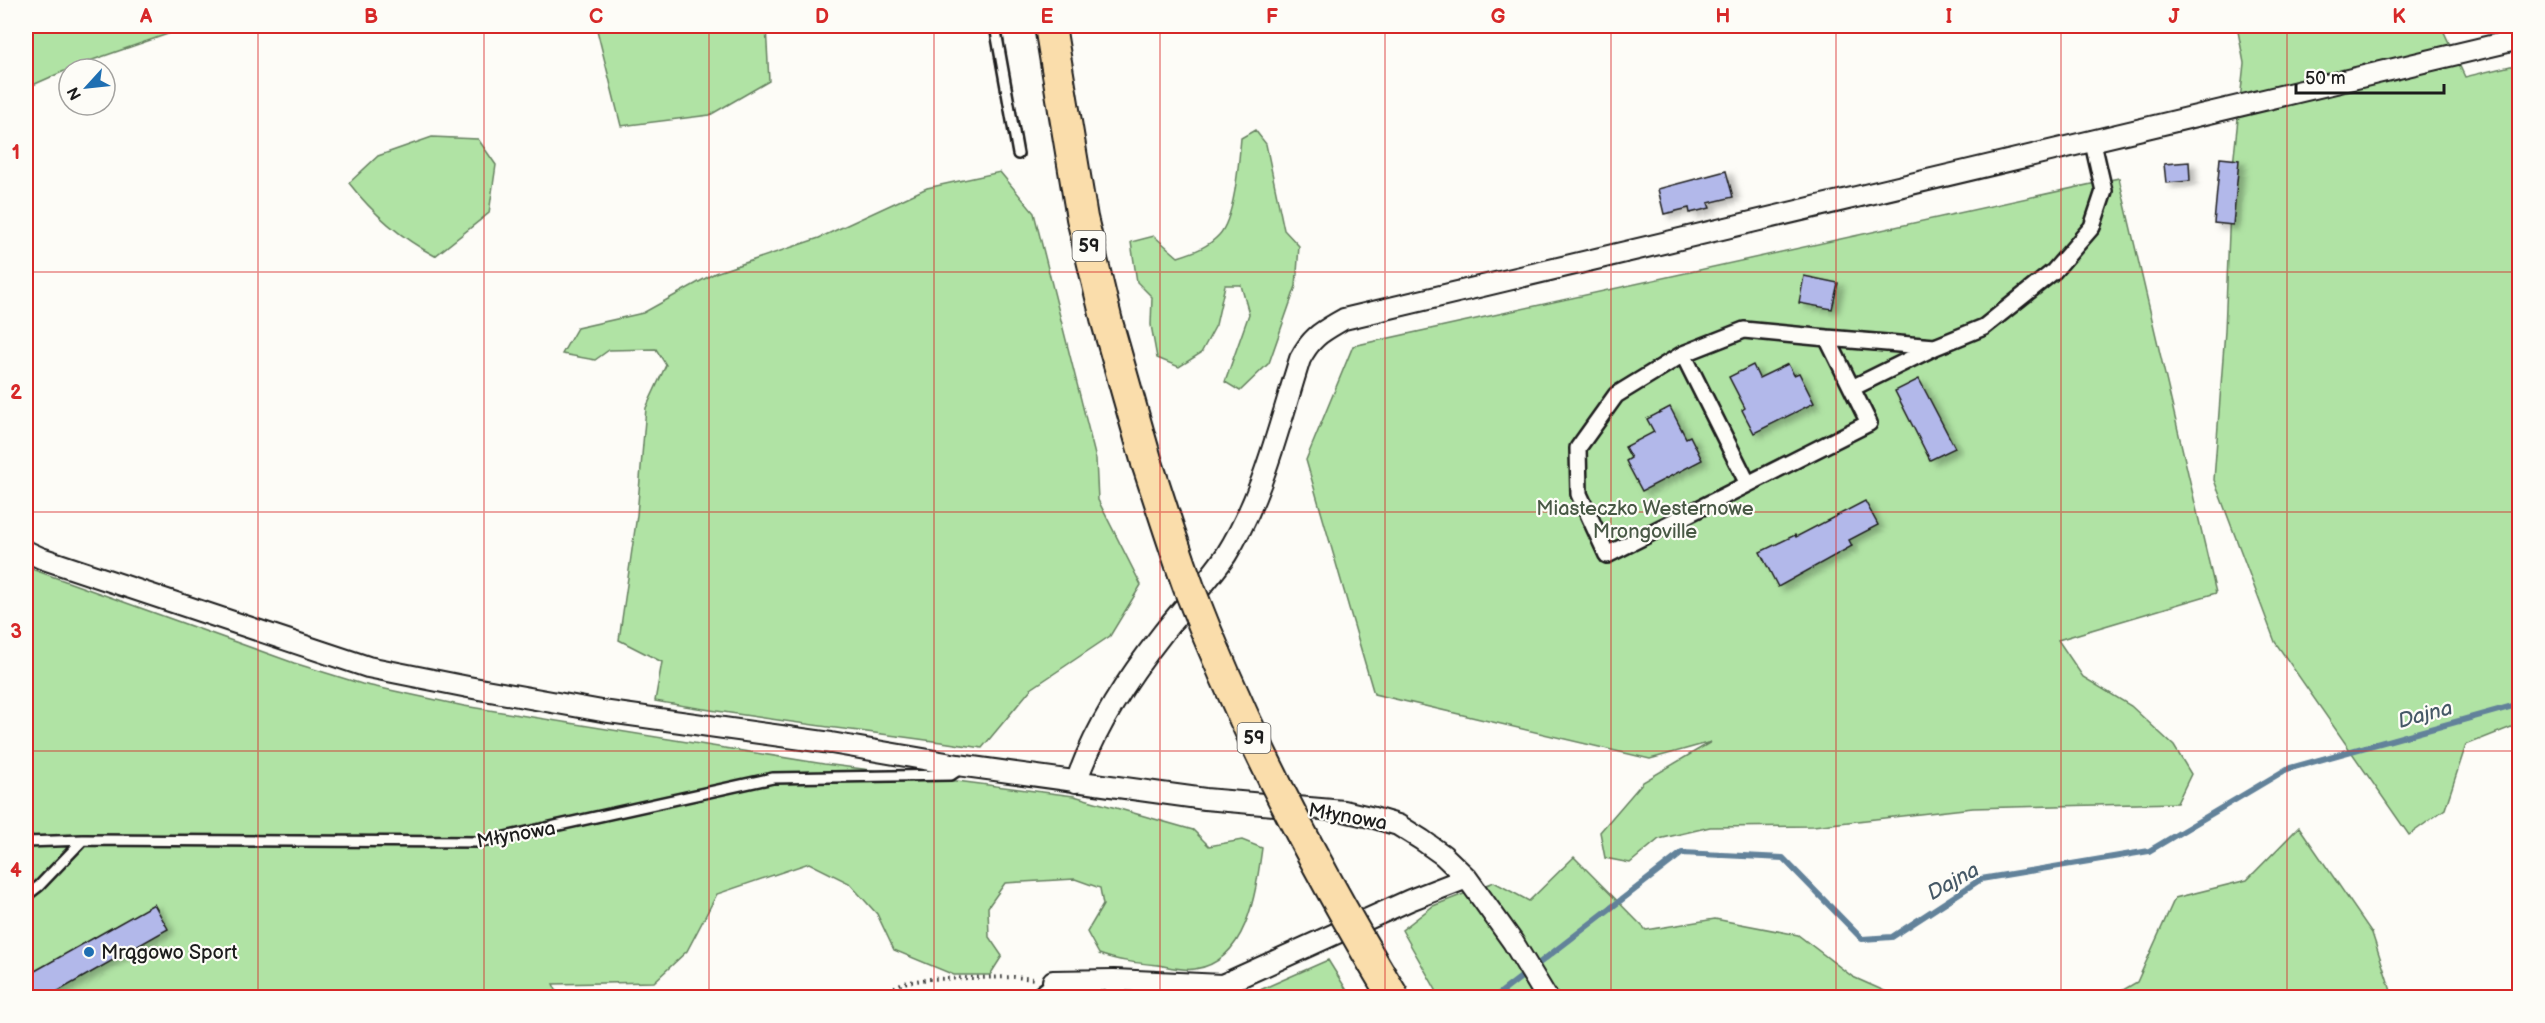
<svg xmlns="http://www.w3.org/2000/svg" width="2545" height="1023" viewBox="0 0 2545 1023" font-family="'Balsamiq Sans',sans-serif">
  <defs>
    <filter id="shadow"><feDropShadow dx="6" dy="4" stdDeviation="3" flood-color="#0004"/></filter>
  </defs>
  <rect width="100%" height="100%" fill="#fdfcf7"/>
  <filter id="ink" filterUnits="userSpaceOnUse"><feTurbulence type="fractalNoise" baseFrequency=".0167" numOctaves="2"/><feDisplacementMap in="SourceGraphic" scale="12" xChannelSelector="R" yChannelSelector="G"/><feConvolveMatrix kernelMatrix="1 2 1 2 8 2 1 2 1" color-interpolation-filters="sRGB"/></filter>
  <g filter="url(#ink)">
    <!-- green -->
    <path fill="#b0e3a4" stroke="#668060" stroke-width="1.5" d="M26,26H191L78,65L26,88Z
      M596,26H766L769,81L710,115L621,126Z
      M2237,26H2444V32L2465,77L2519,64V724L2466,745L2445,809L2409,835L2275,642L2214,480L2225,331L2231,184L2244,63Z
      M1255,130L1266,144L1284,230L1299,246L1296,286L1269,363L1240,391L1225,382L1249,314L1241,285H1225L1216,325L1201,353L1179,367L1157,358L1151,325L1152,297L1137,282L1131,242L1154,236L1178,257C1194,252 1208,247 1219,235C1235,218 1239,160 1241,138Z
      M432,137L478,139L496,165L489,213L435,256C401,238 373,214 349,183L378,156Z
      M1000,172L1034,213L1096,459L1098,500L1141,585L1110,636L1031,689L982,748C873,732 764,720 655,701L662,662L619,640L637,515L646,408L666,365L656,349L609,350L595,360L562,354L577,328L643,313L715,273L819,238L927,188Z
      M2119,178L2216,593L2058,640L2083,677L2131,706L2174,746L2191,774L2177,803L1973,808L1813,826L1710,827L1659,839L1630,863L1605,858L1600,832L1643,782L1711,742L1650,759L1374,694L1306,460L1353,346Z
      M26,567L294,663L362,684L464,706L824,764L1074,796L1193,830L1209,846L1242,840L1262,848C1256,891 1248,961 1195,969C1184,971 1169,967 1158,965C1137,963 1118,961 1099,954L1087,932L1103,905L1100,888L1075,879L1005,883L988,907L989,937L1002,956L990,975H954L894,950L877,914L849,883L809,863L717,894L687,951L654,982L553,984L560,998H26Z
      M2299,827L2372,933L2393,997H2111L2137,982L2175,898L2247,880Z
      M1574,857L1646,930L1715,919L1798,935L1853,977L1898,997H1440L1402,930L1433,906L1494,882L1529,901Z
      M1328,960L1351,997H1244Z"/>
    <g fill="none" stroke-linecap="round" stroke-linejoin="round">
      <!-- stream -->
      <path stroke="#62829a" stroke-width="6" d="M1494,998L1682,853L1783,858L1862,939L1892,937L1981,879L2149,851L2287,769L2520,704"/>
    </g>
    <!-- building -->
    <path fill="#b2b8ea" stroke="#1c1c1c" stroke-width="1.5" filter="url(#shadow)" d="M2220,158L2239,160L2233,225L2214,223Z
      M2189,162L2190,181L2166,183L2164,164Z
      M1726,171L1733,197L1708,203L1710,208L1690,213L1689,208L1664,214L1658,189Z
      M1804,276L1838,283L1832,309L1799,303Z
      M1788,364L1794,375L1799,373L1814,403L1754,433L1742,410L1745,408L1729,377L1753,365L1759,378Z
      M1919,379L1955,448L1930,460L1895,391Z
      M1670,407L1686,438L1690,436L1702,460L1642,491L1626,461L1631,458L1625,447L1654,432L1647,419Z
      M1865,501L1878,525L1849,540L1852,546L1778,587L1760,552L1795,535L1796,537Z
      M154,904L168,929L46,998H33L26,984V976Z"/>
    <g fill="none" stroke-linecap="round" stroke-linejoin="round">
      <!-- service casing -->
      <g stroke="#1c1c1c" stroke-width="14">
        <path id="service" d="M995,26L1018,154
          M26,842L83,840L482,842L773,778L951,775L957,771L958,766
          M26,896L39,886L83,840
          M1031,998L1053,981"/>
      </g>
      <!-- pedestrian casing -->
      <g stroke="#1c1c1c" stroke-width="20">
        <path id="pedestrian" d="M1744,330L1827,338L1869,423L1607,555L1579,494L1578,448L1616,395L1683,354Z
          M1827,338L1935,347L1984,327L2054,271L2092,227L2104,191L2092,139
          M1683,354L1748,484
          M1852,388L1935,347"/>
      </g>
      <!-- minor casing -->
      <g stroke="#1c1c1c" stroke-width="24">
        <path id="minor" d="M26,551L41,558L368,667L468,687L602,711L831,743L958,765L1205,799L1344,811L1374,818L1398,825L1422,840L1443,855L1467,878L1513,942L1547,998
          M1076,782C1096,726 1127,679 1163,633C1183,607 1208,582 1226,555C1263,496 1279,425 1300,359C1312,336 1322,332 1344,319L2520,39
          M1053,981L1114,980L1222,985L1410,900L1467,878"/>
      </g>
      <!-- primary casing -->
      <g stroke="#1c1c1c" stroke-width="34">
        <path id="primary" d="M1050,26L1082,218L1107,322L1147,463"/>
      </g>
      <!-- path -->
      <path stroke="#1c1c1c" stroke-width="4" stroke-dasharray="1.5 4.5" stroke-linecap="butt" d="M873,998L903,983L929,979L1014,977L1035,979"/>
      <!-- service -->
      <use href="#service" stroke="#fdfcf7" stroke-width="9"/>
      <!-- pedestrian -->
      <use href="#pedestrian" stroke="#fdfcf7" stroke-width="15"/>
      <!-- minor -->
      <use href="#minor" stroke="#fdfcf7" stroke-width="20"/>
      <!-- primary -->
      <use href="#primary" stroke="#faddab" stroke-width="30"/>
      <!-- primary-bridge casing -->
      <g stroke="#1c1c1c" stroke-width="34" stroke-linecap="butt">
        <path id="primary-bridge" d="M1147,463C1161,505 1174,547 1189,588C1244,731 1315,867 1394,998"/>
      </g>
      <!-- primary-bridge -->
      <use href="#primary-bridge" stroke="#faddab" stroke-width="30"/>
    </g>
  </g>
  <!-- grid -->
  <path fill="none" stroke="#d62828" stroke-width="1.5" stroke-opacity="0.55" d="M258,26V998M484,26V998M709,26V998M934,26V998M1160,26V998M1385,26V998M1611,26V998M1836,26V998M2061,26V998M2287,26V998M26,272H2520M26,512H2520M26,751H2520"/>
  <!-- markers -->
  <circle fill="#1f6fb2" stroke="#fdfcf7" stroke-width="2" cx="89" cy="952" r="6"/>
  <g text-anchor="middle" stroke-width="4.5" stroke-linejoin="round" paint-order="stroke">
    <!-- shield labels -->
    <g fill="#fdfcf7" stroke="#605f5e" stroke-width="1.5">
      <rect x="1072.5" y="231" width="33" height="30" rx="4.5"/>
      <rect x="1237.5" y="723" width="33" height="30" rx="4.5"/>
    </g>
    <g font-size="18" font-weight="bold" fill="#1c1c1c">
      <text x="1089" y="252">59</text>
      <text x="1254" y="744">59</text>
    </g>
    <!-- park labels -->
    <g font-size="20" fill="#485845" stroke="#fdfcf7">
      <text x="1645" y="515">Miasteczko Westernowe<tspan x="1645" dy="23">Mrongoville</tspan></text>
    </g>
    <!-- street labels -->
    <g font-size="20" fill="#1c1c1c" stroke="#fdfcf7">
      <text transform="translate(1348 816) rotate(10)" y="7">Młynowa</text>
      <text transform="translate(516 834) rotate(-10)" y="7">Młynowa</text>
    </g>
    <!-- poi labels -->
    <g font-size="20" fill="#1c1c1c" stroke="#fdfcf7" text-anchor="start">
      <text x="101" y="959">Mrągowo Sport</text>
    </g>
    <!-- water labels -->
    <g font-size="21" font-style="italic" fill="#455866" stroke="#fdfcf7">
      <text transform="translate(2425 714) rotate(-15)" y="7">Dajna</text>
      <text transform="translate(1953 881) rotate(-29)" y="7">Dajna</text>
    </g>
  </g>
  <!-- margin -->
  <rect width="2545" height="1023" fill="none" stroke="#fdfcf7" stroke-width="66"/>
  <!-- north arrow -->
  <g transform="translate(87 87) rotate(243)"><circle r="28" fill="#fdfcf7" stroke="#a3a29f" stroke-width="1.5"/>
  <path d="M0-4.5L10 22L0 15L-10 22Z" fill="#1f6fb2"/>
  <text y="-9" font-size="16" font-weight="bold" text-anchor="middle" fill="#1c1c1c">N</text>
  </g>
  <!-- scale -->
  <path d="M2296 84v9h148v-9" fill="none" stroke="#1c1c1c" stroke-width="3"/>
  <text x="2305" y="84" font-size="18" fill="#1c1c1c" stroke="#fdfcf7" stroke-width="4.5" paint-order="stroke">50 m</text>
  <rect x="33" y="33" width="2479" height="957" fill="none" stroke="#d62828" stroke-width="2"/>
  <g font-size="20" text-anchor="middle" font-weight="bold" fill="#d62828">
    <text x="146" y="23">A</text>
    <text x="371" y="23">B</text>
    <text x="596" y="23">C</text>
    <text x="822" y="23">D</text>
    <text x="1047" y="23">E</text>
    <text x="1272" y="23">F</text>
    <text x="1498" y="23">G</text>
    <text x="1723" y="23">H</text>
    <text x="1949" y="23">I</text>
    <text x="2174" y="23">J</text>
    <text x="2399" y="23">K</text>
    <text x="16" y="159">1</text>
    <text x="16" y="399">2</text>
    <text x="16" y="638">3</text>
    <text x="16" y="877">4</text>
  </g>
</svg>
